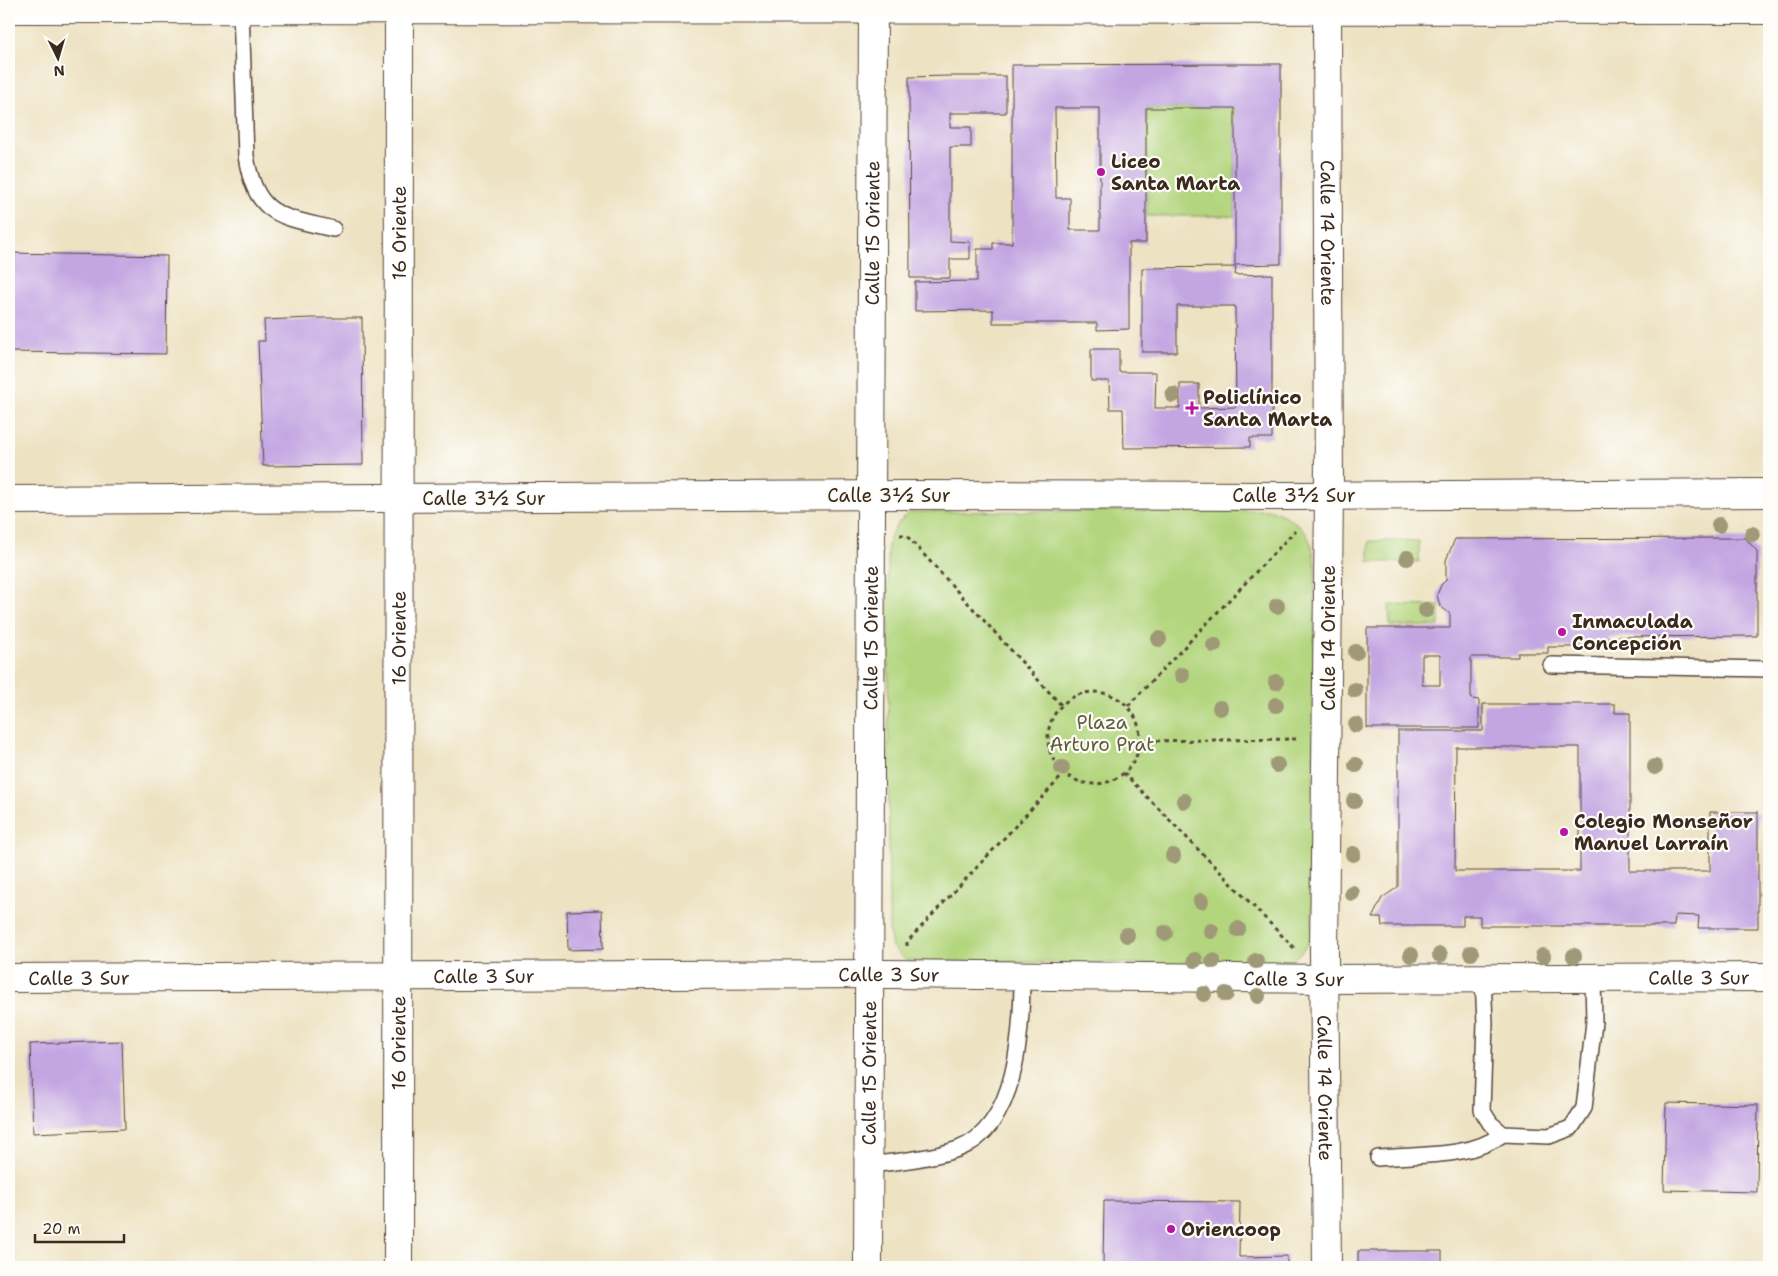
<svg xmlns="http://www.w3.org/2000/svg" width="1778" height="1276" viewBox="0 0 1778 1276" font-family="'Shantell Sans',sans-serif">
  <rect width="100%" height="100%" fill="#fdfcf7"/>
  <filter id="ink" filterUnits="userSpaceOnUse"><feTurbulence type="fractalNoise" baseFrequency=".02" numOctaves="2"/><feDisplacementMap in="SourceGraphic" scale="10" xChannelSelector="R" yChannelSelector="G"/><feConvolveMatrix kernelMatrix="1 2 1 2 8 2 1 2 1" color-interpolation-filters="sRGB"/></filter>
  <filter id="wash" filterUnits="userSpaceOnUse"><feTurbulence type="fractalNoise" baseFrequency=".0096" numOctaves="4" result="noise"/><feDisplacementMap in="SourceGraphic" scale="20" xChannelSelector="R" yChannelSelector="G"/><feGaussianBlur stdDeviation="1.12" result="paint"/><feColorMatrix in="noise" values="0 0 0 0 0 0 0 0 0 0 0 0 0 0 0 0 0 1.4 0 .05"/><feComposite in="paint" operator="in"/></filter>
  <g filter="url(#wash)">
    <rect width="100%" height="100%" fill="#ede2c2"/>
    <!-- green -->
    <path fill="#b2d57d" stroke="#76804e" d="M1147,108H1235V216H1147Z
      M1272,510C1301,522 1312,533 1315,565L1312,937C1303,952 1293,963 1275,965L906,961L892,947L889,930L888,545C891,530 898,522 910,512Z
      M1369,541H1419V562H1369Z
      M1389,605L1439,606V626H1390Z"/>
    <g id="blocks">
      <!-- building -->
      <path fill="#c3a5e2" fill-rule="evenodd" d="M1235,64H1281V264L1235,265V108H1146V243H1129V329L1097,330V323H993V310L915,311V282L977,281V249H993V243H1012V65ZM1055,108H1100V230H1070V198H1056Z
        M949,76H1006V113H950V127H971V147H950V241L970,242V259H950V278H910L909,77Z
        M9,253L167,256L166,354L9,352Z
        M1236,267L1235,275L1272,274V438H1250V447L1124,448L1123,409H1110L1109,381H1091V349H1119V372H1156L1155,408H1180V384H1199V408L1236,407L1235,306H1177V352H1142V268Z
        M312,318H362L363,465L263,466L258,341H265L264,320Z
        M1745,538L1757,551V636L1608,637V647H1548V653H1518V657H1471V699L1479,700V728H1367V628H1450V614L1440,606L1437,595L1441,585L1446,580V560L1455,539ZM1422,655H1440V685H1422Z
        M1483,704H1615V713H1630V871H1710V812H1758V928H1698L1699,916L1675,915L1674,926H1480V916H1463V926H1382L1381,918H1372L1382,898L1398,887V731H1483ZM1456,747H1580V871H1455Z
        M602,910L603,949L568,950L567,911Z
        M122,1041L125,1129L33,1133L30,1044Z
        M1666,1103L1758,1105L1757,1192L1664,1190Z
        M1104,1201L1240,1202L1239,1257L1287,1256V1267H1103Z
        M1358,1251H1442V1267H1358Z"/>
    </g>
  </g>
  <g filter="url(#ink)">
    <use href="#blocks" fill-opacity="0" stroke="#564637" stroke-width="1"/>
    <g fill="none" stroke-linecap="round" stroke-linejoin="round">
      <!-- lane casing -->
      <g stroke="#564637" stroke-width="18">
        <path id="lane" d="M241,10L246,156C256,217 280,216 333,229
          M1551,665L1769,669
          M1483,978L1485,1023L1482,1110L1490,1123L1503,1134L1549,1136L1571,1128L1584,1108L1594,1022L1593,978
          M1378,1158C1419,1154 1469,1159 1503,1134
          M868,1165C895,1162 933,1158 958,1149C1018,1127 1022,1029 1022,976"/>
      </g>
      <!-- street casing -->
      <g stroke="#564637" stroke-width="30">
        <g id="street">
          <path d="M9,9L1769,10"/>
          <path id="s1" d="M398,1267L399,9"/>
        </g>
      </g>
      <!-- secondary casing -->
      <g stroke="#564637" stroke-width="30">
        <g id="secondary">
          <path id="s2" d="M1327,9L1329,495L1324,951L1327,1267"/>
          <path d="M9,500L905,495L1294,496L1769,493"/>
          <path id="s3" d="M9,978L890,974L1325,979L1769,977"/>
          <path id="s4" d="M868,1267L873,9"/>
        </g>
      </g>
      <!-- path -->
      <path stroke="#564637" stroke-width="3" stroke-dasharray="4 4" stroke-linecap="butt" d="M900,535H906L1061,705
        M1048 738a46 46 0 1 1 92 0a46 46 0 1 1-92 0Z
        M1128,706L1295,531
        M1140,741L1297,739
        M1124,773L1294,948
        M907,946V942L1064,774"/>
      <!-- lane -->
      <use href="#lane" stroke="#fff" stroke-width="15"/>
      <!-- street -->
      <use href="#street" stroke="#fff" stroke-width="28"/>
      <!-- secondary -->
      <use href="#secondary" stroke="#fff" stroke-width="28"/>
    </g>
    <!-- trees -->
    <g fill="#9f9977">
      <circle cx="1173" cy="395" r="8"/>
      <circle cx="1719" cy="525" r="8"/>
      <circle cx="1752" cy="534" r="8"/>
      <circle cx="1407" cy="558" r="8"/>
      <circle cx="1277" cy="606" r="8"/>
      <circle cx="1426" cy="610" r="8"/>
      <circle cx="1159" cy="639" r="8"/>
      <circle cx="1214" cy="645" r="8"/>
      <circle cx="1356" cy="652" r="8"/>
      <circle cx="1182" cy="675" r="8"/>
      <circle cx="1276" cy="682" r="8"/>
      <circle cx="1355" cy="690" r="8"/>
      <circle cx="1276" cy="705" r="8"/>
      <circle cx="1220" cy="708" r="8"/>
      <circle cx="1356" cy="725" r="8"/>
      <circle cx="1277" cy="765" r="8"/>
      <circle cx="1356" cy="765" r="8"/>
      <circle cx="1655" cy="767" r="8"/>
      <circle cx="1062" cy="768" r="8"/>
      <circle cx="1184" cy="801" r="8"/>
      <circle cx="1354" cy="801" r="8"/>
      <circle cx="1353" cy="854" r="8"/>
      <circle cx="1173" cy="856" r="8"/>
      <circle cx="1352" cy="893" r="8"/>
      <circle cx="1201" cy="901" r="8"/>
      <circle cx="1238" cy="929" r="8"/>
      <circle cx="1211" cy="931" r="8"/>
      <circle cx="1165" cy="933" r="8"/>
      <circle cx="1127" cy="935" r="8"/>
      <circle cx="1471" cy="953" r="8"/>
      <circle cx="1411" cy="955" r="8"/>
      <circle cx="1440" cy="955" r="8"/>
      <circle cx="1543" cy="956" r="8"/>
      <circle cx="1574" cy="956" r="8"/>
      <circle cx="1195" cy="960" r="8"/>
      <circle cx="1213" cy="961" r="8"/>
      <circle cx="1256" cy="961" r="8"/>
      <circle cx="1204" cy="994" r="8"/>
      <circle cx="1226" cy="994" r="8"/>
      <circle cx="1258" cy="996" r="8"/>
    </g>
  </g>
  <!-- markers -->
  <g fill="#b5179e" stroke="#fdfcf7" stroke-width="2">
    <circle cx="1101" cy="172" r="5"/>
    <path d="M1189.5 400.5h5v5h5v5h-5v5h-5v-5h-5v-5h5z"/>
    <circle cx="1562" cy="632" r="5"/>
    <circle cx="1564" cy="832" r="5"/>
    <circle cx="1171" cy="1229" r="5"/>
  </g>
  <g text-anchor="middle" stroke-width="4.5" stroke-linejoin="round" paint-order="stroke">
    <!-- poi labels -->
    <g font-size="19" font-weight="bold" fill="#3b2a1e" stroke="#fdfcf7" text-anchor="start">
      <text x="1111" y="168">Liceo<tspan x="1111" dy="22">Santa Marta</tspan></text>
      <text x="1203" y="404">Policlínico<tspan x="1203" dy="22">Santa Marta</tspan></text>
      <text x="1572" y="628">Inmaculada<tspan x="1572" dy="22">Concepción</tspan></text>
      <text x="1574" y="828">Colegio Monseñor<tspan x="1574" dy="22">Manuel Larraín</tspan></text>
      <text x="1181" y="1236">Oriencoop</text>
    </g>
    <!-- street labels -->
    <g font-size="19" fill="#3b2a1e" stroke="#fdfcf7">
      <text dy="7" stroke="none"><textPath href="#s1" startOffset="1034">16 Oriente</textPath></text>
      <text dy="7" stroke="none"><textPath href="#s4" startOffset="1034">Calle 15 Oriente</textPath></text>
      <text dy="7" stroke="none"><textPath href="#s2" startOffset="224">Calle 14 Oriente</textPath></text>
      <text x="889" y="502">Calle 3½ Sur</text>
      <text x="1294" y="502">Calle 3½ Sur</text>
      <text x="484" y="505">Calle 3½ Sur</text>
      <text dy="7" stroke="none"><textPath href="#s1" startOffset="629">16 Oriente</textPath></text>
      <text dy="7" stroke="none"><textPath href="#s4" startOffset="629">Calle 15 Oriente</textPath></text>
      <text transform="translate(1328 638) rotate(-90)" y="7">Calle 14 Oriente</text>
      <text dy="7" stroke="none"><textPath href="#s3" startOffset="880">Calle 3 Sur</textPath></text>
      <text dy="7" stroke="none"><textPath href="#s3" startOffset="475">Calle 3 Sur</textPath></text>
      <text dy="7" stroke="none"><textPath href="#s3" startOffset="1690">Calle 3 Sur</textPath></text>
      <text dy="7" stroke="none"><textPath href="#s3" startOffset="70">Calle 3 Sur</textPath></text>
      <text dy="7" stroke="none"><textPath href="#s3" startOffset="1285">Calle 3 Sur</textPath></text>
      <text dy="7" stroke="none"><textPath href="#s1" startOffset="224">16 Oriente</textPath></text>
      <text dy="7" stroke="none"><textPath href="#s4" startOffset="194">Calle 15 Oriente</textPath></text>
      <text dy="7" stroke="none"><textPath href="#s2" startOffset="1079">Calle 14 Oriente</textPath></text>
    </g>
    <!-- park labels -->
    <g font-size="19" fill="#5f5d3a" stroke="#fdfcf7">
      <text x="1102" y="729">Plaza<tspan x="1102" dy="22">Arturo Prat</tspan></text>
    </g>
  </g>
  <!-- margin -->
  <rect width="1778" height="1276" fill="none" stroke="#fdfcf7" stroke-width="30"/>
  <!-- north arrow -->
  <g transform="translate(58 58) rotate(175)" stroke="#fdfcf7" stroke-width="4" paint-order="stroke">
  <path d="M0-4L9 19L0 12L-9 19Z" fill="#3b2a1e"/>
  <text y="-8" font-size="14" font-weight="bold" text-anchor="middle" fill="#3b2a1e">N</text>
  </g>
  <!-- scale -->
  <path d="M35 1234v8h89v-8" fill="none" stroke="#3b2a1e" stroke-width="2.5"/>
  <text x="42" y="1234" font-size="15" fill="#3b2a1e" stroke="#fdfcf7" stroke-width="4" paint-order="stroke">20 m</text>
</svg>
